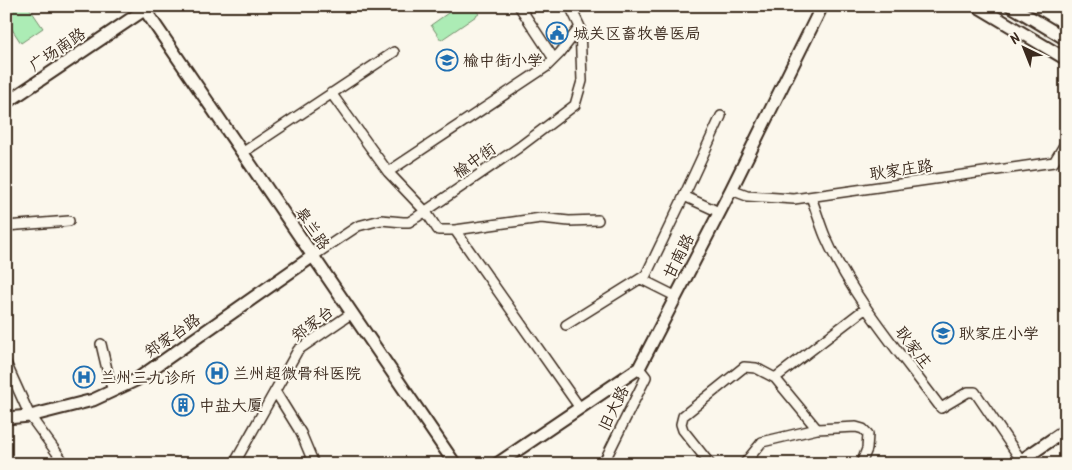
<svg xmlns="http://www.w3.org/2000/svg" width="1072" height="470" viewBox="0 0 1072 470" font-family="Kalam,'LXGW WenKai TC',sans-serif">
  <rect width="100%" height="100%" fill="#fbf7ec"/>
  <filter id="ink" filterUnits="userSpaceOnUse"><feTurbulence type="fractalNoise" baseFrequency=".02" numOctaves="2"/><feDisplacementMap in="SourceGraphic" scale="10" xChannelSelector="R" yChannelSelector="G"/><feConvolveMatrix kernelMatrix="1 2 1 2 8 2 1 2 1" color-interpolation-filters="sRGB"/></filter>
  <g filter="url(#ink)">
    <!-- green -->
    <path fill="#acecb5" stroke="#748b6a" d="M6,6H28L43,28L21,43L6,20Z
      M458,6H473L479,14L441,40L431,25Z"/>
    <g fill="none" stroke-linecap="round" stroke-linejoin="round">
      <!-- street casing -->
      <g stroke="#3b2a1e" stroke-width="12">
        <path id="street" d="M519,6L554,59
          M331,93L388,172L426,212L438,230H455L580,408
          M1066,100L1065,102L1066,105
          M242,153L394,52
          M388,172L546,67L560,53L580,27L570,6
          M731,190L747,196L794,199L1054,162L1066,142
          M684,196L721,116
          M811,197C816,210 820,224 825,236C852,298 901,354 941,408L968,392H975L1021,460
          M6,226L69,221
          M455,230L541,218L569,221L598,220
          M313,256L358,226L381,220L403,222H409L417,217L518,148L575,105L582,81L580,27
          M641,279L675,296
          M566,325L646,275L684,196L719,212
          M101,344L110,382L113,390
          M6,363L30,416L65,464
          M275,391L301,433L314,464
          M234,464L298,350L352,313
          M603,464L646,377L639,368
          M710,464L683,430L681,424L683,416L744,367L756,368L775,378
          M744,464L762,442L817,429
          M861,464L867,449L868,434L863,429L856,427L817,429L775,378L866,308"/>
      </g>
      <!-- secondary casing -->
      <g stroke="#3b2a1e" stroke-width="15">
        <path id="secondary" d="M977,6L1066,59
          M1011,6L1066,39
          M145,10L455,464
          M6,103L150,6
          M6,418L30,416L93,400L136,380L313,256
          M497,464L639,368L731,190L822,6
          M1016,464L1060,434L1066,429"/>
      </g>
      <!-- street -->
      <use href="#street" stroke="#fbf7ec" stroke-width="9"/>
      <!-- secondary -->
      <use href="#secondary" stroke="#fbf7ec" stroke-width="11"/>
    </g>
  </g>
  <!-- icons -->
  <defs>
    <g id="civic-ring" transform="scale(1.125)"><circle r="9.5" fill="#fbf7ec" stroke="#1f6fb2" stroke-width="1.5"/><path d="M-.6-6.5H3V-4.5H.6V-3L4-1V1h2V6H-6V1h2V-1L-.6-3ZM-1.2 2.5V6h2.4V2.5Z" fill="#1f6fb2"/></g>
    <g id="school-ring" transform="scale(1.125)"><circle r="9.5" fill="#fbf7ec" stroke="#1f6fb2" stroke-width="1.5"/><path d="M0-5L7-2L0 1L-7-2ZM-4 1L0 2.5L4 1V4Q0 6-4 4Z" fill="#1f6fb2"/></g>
    <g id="hospital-ring" transform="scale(1.125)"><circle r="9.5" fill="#fbf7ec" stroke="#1f6fb2" stroke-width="1.5"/><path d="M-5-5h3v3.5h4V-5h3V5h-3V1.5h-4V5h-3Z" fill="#1f6fb2"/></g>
    <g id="building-ring" transform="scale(1.125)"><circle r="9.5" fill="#fbf7ec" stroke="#1f6fb2" stroke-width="1.5"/><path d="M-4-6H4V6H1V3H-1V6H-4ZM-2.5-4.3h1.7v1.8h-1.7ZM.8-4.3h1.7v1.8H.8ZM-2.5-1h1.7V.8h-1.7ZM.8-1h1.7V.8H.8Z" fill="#1f6fb2"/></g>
  </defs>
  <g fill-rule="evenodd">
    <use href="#civic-ring" x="557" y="33"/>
    <use href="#school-ring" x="447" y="60"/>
    <use href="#school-ring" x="943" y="333"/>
    <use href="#hospital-ring" x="217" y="373"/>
    <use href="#hospital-ring" x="84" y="377"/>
    <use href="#building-ring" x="183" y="405"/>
  </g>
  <g text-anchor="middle" stroke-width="4" stroke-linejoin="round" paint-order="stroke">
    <!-- poi labels -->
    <g font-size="16" fill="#3b2a1e" stroke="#fbf7ec" text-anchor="start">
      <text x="573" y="39">城关区畜牧兽医局</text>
      <text x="463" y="66">榆中街小学</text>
      <text x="959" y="339">耿家庄小学</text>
      <text x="233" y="379">兰州超微骨科医院</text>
      <text x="100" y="383">兰州三九诊所</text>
      <text x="199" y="411">中盐大厦</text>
    </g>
    <!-- street labels -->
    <g font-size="16" fill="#3b2a1e" stroke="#fbf7ec">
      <text transform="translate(57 49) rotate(-34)" y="6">广场南路</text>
      <text transform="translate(474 160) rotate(-35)" y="6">榆中街</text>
      <text transform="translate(901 169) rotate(-8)" y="6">耿家庄路</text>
      <text transform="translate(313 228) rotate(56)" y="6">皋兰路</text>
      <text transform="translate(678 256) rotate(-63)" y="6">甘南路</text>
      <text transform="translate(312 323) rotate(-37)" y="6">郑家台</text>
      <text transform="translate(172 335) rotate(-35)" y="6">郑家台路</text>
      <text transform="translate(914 347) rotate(53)" y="6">耿家庄</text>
      <text transform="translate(613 408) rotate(-64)" y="6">旧大路</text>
    </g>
  </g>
  <!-- margin -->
  <rect width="1072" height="470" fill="none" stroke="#fbf7ec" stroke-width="25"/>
  <rect x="12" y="12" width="1047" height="445" fill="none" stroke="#3b2a1e" stroke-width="2" filter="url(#ink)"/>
  <!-- north arrow -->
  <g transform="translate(1024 48) rotate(317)" stroke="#fbf7ec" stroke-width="4" paint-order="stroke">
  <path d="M0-4L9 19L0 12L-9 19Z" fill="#3b2a1e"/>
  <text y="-8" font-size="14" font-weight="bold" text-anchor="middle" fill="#3b2a1e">N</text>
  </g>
</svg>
